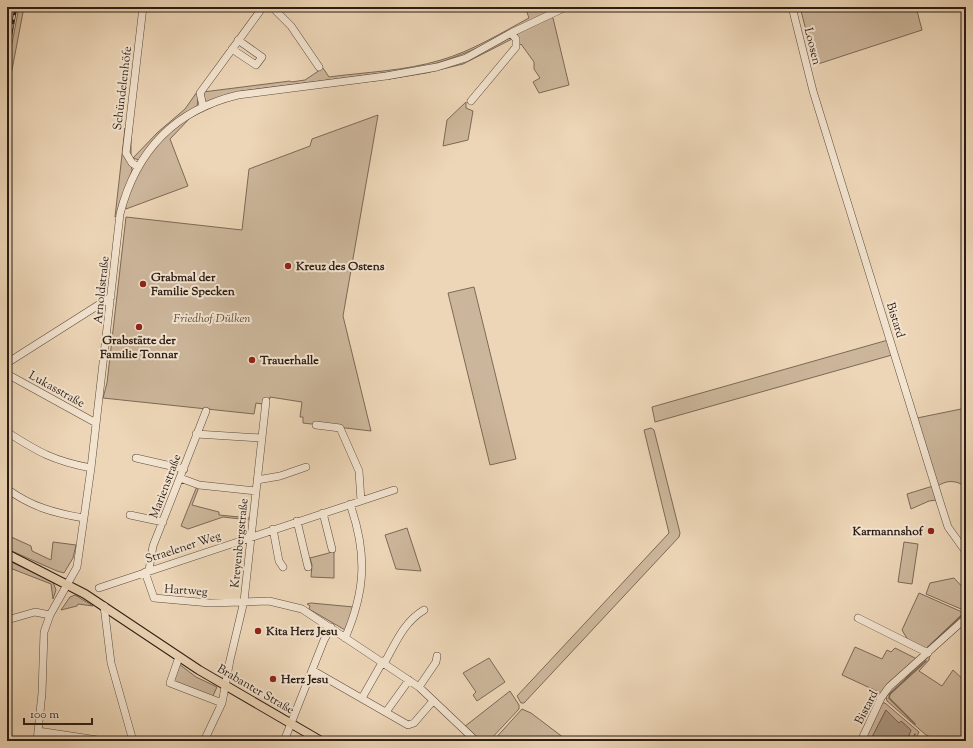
<svg xmlns="http://www.w3.org/2000/svg" width="973" height="748" viewBox="0 0 973 748" font-family="'Sorts Mill Goudy',serif">
  <rect width="100%" height="100%" fill="#edd6b7"/>
  <filter id="stains"><feTurbulence type="fractalNoise" baseFrequency=".005" numOctaves="4"/><feColorMatrix values="0 0 0 0 .2 0 0 0 0 .09 0 0 0 0 .02 0 0 0 .5 -.17"/></filter>
  <radialGradient id="worn" r=".72"><stop offset=".6" stop-color="#630" stop-opacity="0"/><stop offset="1" stop-color="#630" stop-opacity=".3"/></radialGradient>
  <!-- green -->
  <path fill="#ccb69b" stroke="#7c6958" d="M19,7H24L7,96V69Z
    M144,7L131,138V156L133,158L158,132L185,109L199,89L197,107L166,128L139,160L133,158L131,160L128,149Z
    M525,7H538L541,12L551,7H559C512,31 466,58 414,69L242,91L207,102L204,99L203,92L290,81L291,82L305,80L323,68L329,77C366,72 405,71 441,60C472,51 501,33 529,18Z
    M800,7H916L922,30L815,65Z
    M549,16L553,18L569,85L539,93L533,82L540,78L534,69V62L521,44L520,45L517,37L518,32Z
    M508,37L512,39L463,64L426,73L389,79L442,68Z
    M379,78L381,80L241,97L221,103L191,117L170,139L188,186L126,209C124,200 130,188 134,180C155,134 195,107 242,96Z
    M466,102V108L473,111L468,140L443,146L447,120Z
    M378,115L343,316L371,431L303,423V417H300L302,402L270,397L269,402L262,404L256,403L254,414L103,398L107,383L126,217L242,230L249,169L310,146L312,139Z
    M125,128L132,170L119,213L115,217Z
    M474,287L516,459L490,465L448,293Z
    M888,340L892,355L655,422L652,407Z
    M966,408V479L961,484C953,480 945,481 938,486L917,418Z
    M651,428L654,430L680,533L679,537L524,703H521L517,696L669,533L644,430Z
    M197,486L199,487L192,505L219,512V515L250,518V520L223,517L188,529L181,526Z
    M933,486L937,500L929,501L911,509L907,494Z
    M407,528L421,571L396,569L385,535Z
    M7,535L31,546L32,551L51,560L53,542L76,545L73,558L64,573L57,571L7,549Z
    M904,542L918,544L912,584L898,582Z
    M331,551H334V578L311,577L312,565L310,558L329,553Z
    M7,560L53,582L56,590L53,599L51,584L10,568V573L7,572Z
    M954,578L966,591V603L961,609L926,594L930,583Z
    M919,593L962,612L966,608V614L926,650L908,640L902,630Z
    M75,595L93,606L78,604L77,606L61,610L70,597Z
    M311,603L354,607L345,630L309,609L310,606L307,604Z
    M855,647L882,659L887,650L891,652L895,648L917,659L881,693L842,675Z
    M930,655L929,660L919,671L942,686L953,670L966,682V741H939L926,735L887,701L886,697Z
    M489,658L505,682L477,701L473,695L476,692L463,673Z
    M179,664L196,677L217,687L212,698L173,682Z
    M510,691L519,705V709L489,741H478L464,727Z
    M881,703H885L919,732L915,741H907L911,730L901,721L899,723L886,710L870,741H864Z
    M522,709L531,713L568,741H493Z"/>
  <!-- water -->
  <path fill="#ab9780" stroke="#786655" d="M886,710L899,723L901,721L911,730L907,741H870Z"/>
  <g fill="none" stroke-linecap="round" stroke-linejoin="round">
    <!-- stream -->
    <path stroke="#786655" stroke-width="1.5" d="M928,647L966,611
      M915,724L889,698L890,694L926,661
      M912,741L915,734"/>
    <!-- minor casing -->
    <g stroke="#5c4a3d" stroke-width="8">
      <path id="minor" d="M272,7L291,26L319,67
        M792,7L813,91L940,502L948,527L966,552
        M232,49L256,65L262,57L238,40
        M471,101L516,47V39L511,33
        M203,106L200,93L263,7
        M138,167L132,163L126,153L143,7
        M7,363L111,297
        M7,374L96,423
        M316,425L340,428L359,471L361,501
        M7,432C38,452 54,461 91,468
        M196,434L261,438
        M136,458L184,469
        M180,478L199,485L256,491
        M257,480L280,476L306,467
        M7,489C32,507 54,513 84,518
        M323,513L332,549
        M130,515L163,522
        M297,521L308,567
        M273,529L279,561L283,567
        M149,570L153,546L206,411
        M145,572L154,598L210,603L269,601L302,609L419,687L476,741
        M99,588L394,490
        M104,606L111,663L133,741
        M858,618L928,653
        M7,620L35,612L50,615
        M345,638C366,590 367,553 350,504
        M179,657L170,683L222,703
        M385,662C396,642 404,622 424,610
        M312,670L408,725L414,723L433,701
        M419,687L436,662L437,656
        M362,698L383,661
        M386,712L409,680
        M38,731L104,741
        M37,741L42,693L44,632L50,615L77,567L91,468L120,214C136,151 175,110 238,95L386,76L437,67L466,58L511,33L566,7
        M204,741L222,703L230,660L244,601L266,401
        M284,741L324,640L331,627
        M861,741L881,698L889,687L966,618"/>
    </g>
    <!-- major casing -->
    <g stroke="#2b1c14" stroke-width="10">
      <path id="major" d="M7,554L85,594L199,670L321,741"/>
    </g>
    <!-- minor -->
    <use href="#minor" stroke="#f3e4d0" stroke-width="7"/>
    <!-- major -->
    <use href="#major" stroke="#edd6b7" stroke-width="8"/>
    <!-- rail casing -->
    <g stroke="#2b1c14" stroke-width="3">
      <path id="rail" d="M7,55L16,7"/>
    </g>
    <!-- rail -->
    <use href="#rail" stroke="#f3e4d0" stroke-width="1.5" stroke-dasharray="4.5" stroke-linecap="butt"/>
  </g>
  <!-- markers -->
  <g fill="#8f2418" stroke="#f3e4d0" stroke-width="1.5">
    <circle cx="288" cy="266" r="4"/>
    <circle cx="143" cy="284" r="4"/>
    <circle cx="139" cy="327" r="4"/>
    <circle cx="252" cy="360" r="4"/>
    <circle cx="931" cy="531" r="4"/>
    <circle cx="258" cy="631" r="4"/>
    <circle cx="273" cy="679" r="4"/>
  </g>
  <g text-anchor="middle" stroke-width="4" stroke-linejoin="round" paint-order="stroke">
    <!-- street labels -->
    <g font-size="12" fill="#2b1c14" stroke="#f3e4d0">
      <text transform="translate(813 46) rotate(76)" y="4">Loosen</text>
      <text transform="translate(122 88) rotate(-83)" y="4">Schündelenhöfe</text>
      <text transform="translate(101 290) rotate(-84)" y="4">Arnoldstraße</text>
      <text transform="translate(896 320) rotate(73)" y="4">Bistard</text>
      <text transform="translate(57 389) rotate(29)" y="4">Lukasstraße</text>
      <text transform="translate(165 486) rotate(-69)" y="4">Marienstraße</text>
      <text transform="translate(239 543) rotate(-84)" y="4">Kreyenbergstraße</text>
      <text transform="translate(183 547) rotate(-18)" y="4">Straelener Weg</text>
      <text transform="translate(186 590) rotate(4)" y="4">Hartweg</text>
      <text transform="translate(256 689) rotate(30)" y="4">Brabanter Straße</text>
      <text transform="translate(866 707) rotate(-63)" y="4">Bistard</text>
    </g>
    <!-- poi labels -->
    <g font-size="12" font-weight="bold" fill="#2b1c14" stroke="#f3e4d0" text-anchor="start">
      <text x="296" y="270">Kreuz des Ostens</text>
      <text x="151" y="281">Grabmal der<tspan x="151" dy="14">Familie Specken</tspan></text>
      <text x="139" y="344" text-anchor="middle">Grabstätte der<tspan x="139" dy="14">Familie Tonnar</tspan></text>
      <text x="260" y="364">Trauerhalle</text>
      <text x="923" y="535" text-anchor="end">Karmannshof</text>
      <text x="266" y="635">Kita Herz Jesu</text>
      <text x="281" y="683">Herz Jesu</text>
    </g>
    <!-- park labels -->
    <g font-size="12" font-style="italic" fill="#5b4a3c" stroke="#f3e4d0">
      <text x="212" y="322">Friedhof Dülken</text>
    </g>
  </g>
  <!-- margin -->
  <rect width="973" height="748" fill="none" stroke="#edd6b7" stroke-width="24"/>
  <rect x="8" y="8" width="957" height="732" fill="none" stroke="#2b1c14" stroke-width="2"/>
  <rect x="12" y="12" width="949" height="724" fill="none" stroke="#2b1c14"/>
  <!-- scale -->
  <path d="M24 718v6h68v-6" fill="none" stroke="#2b1c14" stroke-width="2"/>
  <text x="30" y="718" font-size="12" fill="#2b1c14" stroke="#f3e4d0" stroke-width="3" paint-order="stroke">100 m</text>
  <rect width="100%" height="100%" filter="url(#stains)"/>
  <rect width="100%" height="100%" fill="url(#worn)"/>
</svg>
